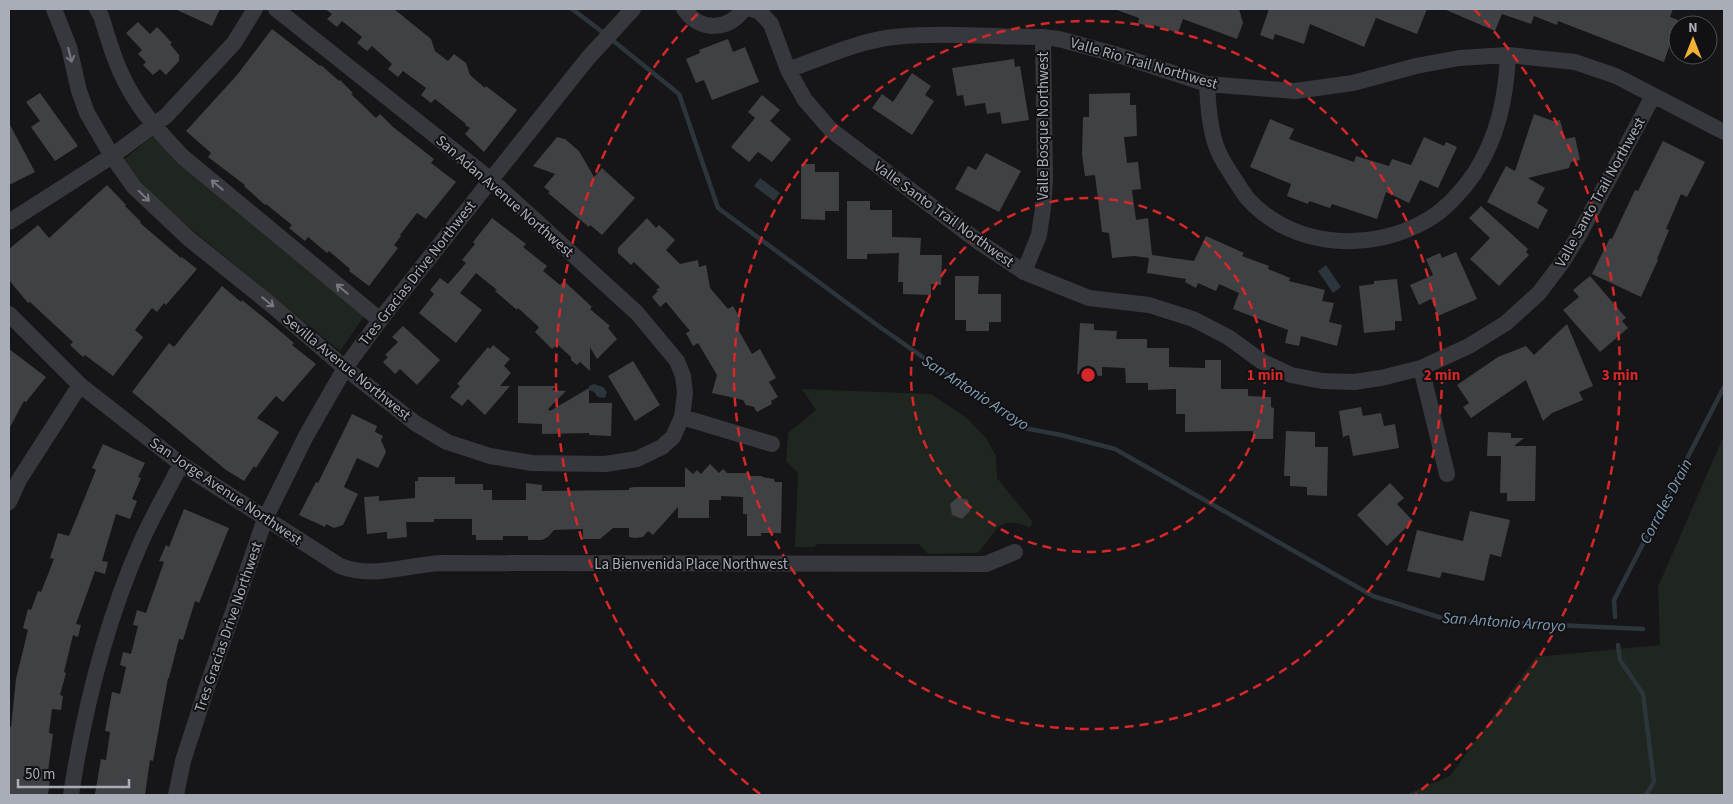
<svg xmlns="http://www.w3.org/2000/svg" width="1733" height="804" viewBox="0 0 1733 804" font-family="'Source Sans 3',sans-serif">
  <rect width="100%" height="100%" fill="#161618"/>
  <!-- green -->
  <path fill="#1e261f" d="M154,135L364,316L340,351L163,206L122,161Z
    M802,389L931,394L967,418L986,438L996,456L997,478L1033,522L1030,528C995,511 996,537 977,553L928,554L919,544H818L814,547H795L798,473L786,461L788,433L816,410Z
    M1724,435V795H1405L1450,776L1536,657L1660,645L1658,587Z"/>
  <!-- water -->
  <path fill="#2c353c" d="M760,178L780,193L774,201L754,186Z
    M1326,265L1341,287L1333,293L1318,271Z
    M594,384L603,387L607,392L605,398L598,397L594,392L589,390V386Z"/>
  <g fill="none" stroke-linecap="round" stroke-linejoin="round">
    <!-- stream -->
    <path stroke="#2c353c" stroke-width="4.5" d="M572,9L605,34
      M611,39L679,94L718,208L877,325L1024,428L1061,435L1115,449L1373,596L1448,620L1643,629
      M1615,617L1614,600L1724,387
      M1618,645L1620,660L1643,694L1654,782L1646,795"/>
  </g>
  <!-- building -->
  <path fill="#404145" d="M175,9H220L212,26Z
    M325,9H394L431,39L435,51L448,61L454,54L466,63L470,75L485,88L486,86L517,110L484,152L465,134L470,128L465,125L466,124L435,99L431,103L421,95L426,88L403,71L398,77L388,69L392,64L372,46L367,51L357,43L362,37L342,21L337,27L327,19L332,14Z
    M1117,9H1239L1243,23L1237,39L1183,19L1178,33L1154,25L1153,28L1138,23L1139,18L1117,10Z
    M1269,9H1427L1417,34L1376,18L1364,47L1310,24L1304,44L1275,34L1273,40L1260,35Z
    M1444,9H1673L1670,17L1678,20L1664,62L1558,21L1557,25L1534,16L1531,24L1502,14L1495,31Z
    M138,22L150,34L157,27L172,43L170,44L179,55V61L166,75L160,69L153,75L143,65L146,62L138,54L142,50L126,33Z
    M272,29L320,66L321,65L339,81L340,80L353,93L351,94L376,118L380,114L393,127L434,159L431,163L456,182L426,219L417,213L400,235L401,236L394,245L398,248L369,286L349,271L350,269L329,251L327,253L308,237L305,241L289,228L292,225L266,204L265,205L244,186L245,185L208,157L211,153L186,131L237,75Z
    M728,39L733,52L745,47L759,82L712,100L704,80L696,83L686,59L700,53L699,50Z
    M1014,59L1015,67L1020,66L1029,120L1002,124L1000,112L987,114L985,103L965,106L963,95L957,96L952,68Z
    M912,73L931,86L925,95L934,101L912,135L872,108L882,94L893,102Z
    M40,93L78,146L55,161L31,127L40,121L26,102Z
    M1130,93V105H1136L1137,136L1124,137L1127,163L1138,162L1141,189L1132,190L1136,220L1148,218L1152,255L1194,261L1206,236L1244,253L1242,256L1269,266L1268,269L1290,278L1289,281L1325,290L1322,301L1334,303L1329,322L1342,325L1337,346L1301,336L1299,346L1285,343L1288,330L1233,309L1239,293L1219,284L1216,291L1198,283L1196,288L1185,282L1186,279L1147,273L1149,258L1134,256L1112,258L1109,233L1102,232L1095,175L1085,176L1082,154L1083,117H1089V94Z
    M762,95L780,110L770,121L791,139L772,162L758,152L749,162L731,147L755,118L748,112Z
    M1534,114L1553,121L1560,120L1565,139L1575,137L1580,160L1571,162L1569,168L1528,178L1545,188L1537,203L1548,210L1538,229L1487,202L1506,166L1515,171Z
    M1270,119L1294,129L1289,139L1354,162L1356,156L1389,166L1392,159L1411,165L1424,137L1444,146L1446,142L1457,147L1438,188L1420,180L1409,203L1386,192L1377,219L1332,204L1330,208L1309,201L1308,204L1287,196L1291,184L1250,167Z
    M9,123L35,172L9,185Z
    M557,137L565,139L579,151L594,177L602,168L635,198L602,235L590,225L589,227L548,193L550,192L544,187L555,174L533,166Z
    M1663,141L1705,162L1687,197L1681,194L1666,229L1669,230L1657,259L1658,260L1641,297L1592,274L1610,238L1612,239L1635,190L1638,191Z
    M986,153L1021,171L999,212L955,189L968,166L976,170Z
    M801,164H815V172H839V211H825V220L801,219Z
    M107,185L126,205L125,206L141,222L140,223L181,258L182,257L197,269L166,305L164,303L157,312L152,308L135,330L143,337L113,376L85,355L83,357L70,345L73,342L30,302L28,303L9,280V249L38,225L49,238Z
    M847,201H870V210H892V237L921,238L920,255H942L941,285L931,284V295L903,294V282H898L899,253L867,254V259H847Z
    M1481,206L1528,249L1526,252L1529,255L1499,286L1470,259L1490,238L1469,218Z
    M492,218L526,244L523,247L547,266L543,271L560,285L564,281L592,307L590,309L610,326L608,328L617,339L597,359L590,347V371L580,362L577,365L571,360V357L557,344L552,349L535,332L539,327L518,308L517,310L495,291L497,290L476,273L460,293L482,310L456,343L419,313L434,294L430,290L440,278L448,284L466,263L462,260L475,244L473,242Z
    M647,218L656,228L659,225L675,240L666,250L680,264L698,260L699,267L706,265L710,288L728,309L733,306L740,318L739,331L752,354L760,349L776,378L769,382L778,397L771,401L772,404L757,412L754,407L746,405L743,400L712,393L717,375L698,343L693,346L686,333L690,331L666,302L660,307L652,297L658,291L656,290L660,287L634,262L631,265L618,253V248Z
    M1456,252L1477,299L1438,316L1431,299L1419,305L1410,285L1433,275L1426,259L1440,253L1442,258Z
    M955,276H979L978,294H1001V322H989V331H966V320H955Z
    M1590,276L1626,318L1622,321L1628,328L1600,352L1563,310L1579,297L1573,290Z
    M1397,279L1402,321H1395V330L1364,333L1359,286L1374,284V281Z
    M222,286L241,302L242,300L274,326L294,343L292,345L316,364L283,402L276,396L257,418L279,432L256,468L254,466L244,481L226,470L132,392L169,343L174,347Z
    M1080,323L1094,324V330L1117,331L1116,339H1147V348H1169V367L1205,368V360H1221V389H1248V396L1271,397V407L1274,408L1273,439H1253V431L1185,432V414H1176V389L1148,390V383H1126L1125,368L1102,367V376L1077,374Z
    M1567,324L1593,386L1579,392L1583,400L1552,413L1543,421L1526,380L1471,418L1463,407L1469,403L1457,385L1498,357L1526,346L1534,355Z
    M403,326L440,360L417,385L400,369L395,374L383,362L388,357L385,355L398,342L392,337Z
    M493,345L510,359L504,366L511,373L500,386H510L485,415L468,399L462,406L450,397L460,386L457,384L488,347L490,349Z
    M9,349L46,377L26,402L24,401L9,429Z
    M633,361L660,405L635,421L608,376Z
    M518,386H556L552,390L566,391L548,409L550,411L589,388V403H612L611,436L589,435V433L542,434V424L518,423Z
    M1361,407L1363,416L1381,413L1384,426L1395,424L1399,448L1353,456L1349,435L1343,437L1339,411Z
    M352,414L377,426L375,432L383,436L381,440L386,452L378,468L357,458L344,487L358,494L343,525L334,528L326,524L325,527L299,515L316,482L318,483Z
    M1286,431L1315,432V447H1328L1327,496L1307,495V487L1290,486V476H1284Z
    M1488,432L1511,433V438H1524L1514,446H1536L1535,501H1507V493H1500L1501,456H1487Z
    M103,444L145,463L138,477L141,478L132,499L137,501L130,519L116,514L102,561L108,562L105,574L95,571L76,624L81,625L78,637L73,635L64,672L66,673L60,695L63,696L61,710L52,709L49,733L53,734L47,779H50L48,795H9V727H11L16,679L28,630L23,628L28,609L31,610L38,591L41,592L54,559L50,558L58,533L69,536L96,470L92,468Z
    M710,464L719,473L723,469L727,473H749V476H762V477L774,479L775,482H782L781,533H761V536H747V514H743V497L721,496V500H709V518H678V507L653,535L648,531L643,537L635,538L629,537V528H613L600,539H583V529L554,530L548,537L542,540H528V536H503V540H476V535H472V519H434V522H406L407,537L387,539V532L367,534L364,497L379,496V501L415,498V481H418V477H455V484H483V490H492V500H526V483L542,485V491L629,490V488L634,487H685V467L693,474L697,470L701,474Z
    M1390,483L1404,498L1397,504L1413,521L1387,546L1357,515Z
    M958,497L968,500L970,511L962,519L952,515L950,504Z
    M184,509L229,528L199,603L195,601L183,640L179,639L169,678H168L153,761L150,760L145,795L95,794L101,759L106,760L110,732L105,731L112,692L120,694L126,667L120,665L123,652L131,654L138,626L133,625L137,610L146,613L164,562L159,561L166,545L169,547Z
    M1470,511L1510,520L1501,557L1490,554L1484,581L1442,572L1440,578L1407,571L1417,530L1463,541Z"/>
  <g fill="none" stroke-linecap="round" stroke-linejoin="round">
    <!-- street -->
    <path stroke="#37383d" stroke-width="16" d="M54,9L69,47L79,91L87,113L112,156L134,187L188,238L269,303L345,368L415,423L447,442L490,456L532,463L605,464L637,459L662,447L673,437L682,417L685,393L683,376L677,361L637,313L491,180L276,9
      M97,9L101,16C107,34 112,53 120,71C134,104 158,131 183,157L380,320
      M684,9C700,32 728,31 744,9
      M751,9L760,12L771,24L788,70L805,100L831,130L979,242L1024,272L1089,298L1149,305L1193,319L1228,337L1261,361L1291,375L1322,381L1354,382L1381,378L1421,368L1469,346L1506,323L1539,293L1561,264L1579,235L1653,96
      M788,70C822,58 857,41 894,37C942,32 995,37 1043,37L1059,39L1121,56L1207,84L1295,91L1353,83L1416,66L1459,58L1508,55L1575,62L1616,76L1724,132
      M1207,84C1208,106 1210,138 1221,157C1225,165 1230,172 1235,180C1239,186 1243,193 1248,199C1293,249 1373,253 1429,219C1446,209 1463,190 1474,174C1498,137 1506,98 1508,55
      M9,222L112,156L166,116L234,43L255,9
      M1024,272L1039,235L1043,208L1045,180L1043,37
      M9,314L80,385L181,464L340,566C374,579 406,565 441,563L986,564L1015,552
      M1421,368L1447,474
      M682,417L772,444
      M9,502L19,480L80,385
      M71,795C84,709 106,622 141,542C153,515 168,490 181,464
      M176,795L183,761L206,690L265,519L306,436L345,368L380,320L498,171L588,58L633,9"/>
  </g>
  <!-- one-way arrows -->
  <defs><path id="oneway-shaft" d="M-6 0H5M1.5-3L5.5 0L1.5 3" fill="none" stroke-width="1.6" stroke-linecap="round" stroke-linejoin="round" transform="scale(1.25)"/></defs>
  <g stroke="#757881">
    <use href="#oneway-shaft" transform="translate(70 55) rotate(76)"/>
    <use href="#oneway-shaft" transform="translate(217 185) rotate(-140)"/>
    <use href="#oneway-shaft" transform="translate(144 196) rotate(44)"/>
    <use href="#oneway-shaft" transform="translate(342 289) rotate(-140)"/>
    <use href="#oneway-shaft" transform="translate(268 302) rotate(39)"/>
  </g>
  <!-- distance rings -->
  <g fill="none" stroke="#d62828" stroke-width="2.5" stroke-dasharray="9 6">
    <circle cx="1088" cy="375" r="177"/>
    <circle cx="1088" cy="375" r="354"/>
    <path d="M760 794A532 532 0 0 1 702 9M1474 9A532 532 0 0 1 1416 794"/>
  </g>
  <g text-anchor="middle" stroke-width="4" stroke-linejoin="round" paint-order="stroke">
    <!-- street labels -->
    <g font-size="15" fill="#a8adb8" stroke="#111113">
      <text transform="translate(1144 63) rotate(16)" y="5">Valle Rio Trail Northwest</text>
      <text transform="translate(1043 126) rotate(-90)" y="5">Valle Bosque Northwest</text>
      <text transform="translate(1600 192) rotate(-61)" y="5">Valle Santo Trail Northwest</text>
      <text transform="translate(505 196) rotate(41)" y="5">San Adan Avenue Northwest</text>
      <text transform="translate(944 214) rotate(36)" y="5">Valle Santo Trail Northwest</text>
      <text transform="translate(417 273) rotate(-52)" y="5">Tres Gracias Drive Northwest</text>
      <text transform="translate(347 367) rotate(39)" y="5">Sevilla Avenue Northwest</text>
      <text transform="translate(226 491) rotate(34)" y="5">San Jorge Avenue Northwest</text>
      <text x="691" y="569">La Bienvenida Place Northwest</text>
      <text transform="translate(228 627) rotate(-71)" y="5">Tres Gracias Drive Northwest</text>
    </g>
    <!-- water labels -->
    <g font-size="16" font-style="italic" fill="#7f9bb3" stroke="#111113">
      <text transform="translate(976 392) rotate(33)" y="6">San Antonio Arroyo</text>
      <text transform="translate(1665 501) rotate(-62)" y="6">Corrales Drain</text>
      <text transform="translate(1504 621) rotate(4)" y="6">San Antonio Arroyo</text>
    </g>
  </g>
  <circle cx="1088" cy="375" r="8" fill="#d62828" stroke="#111113" stroke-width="2.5"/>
  <g font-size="15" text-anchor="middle" font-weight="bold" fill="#d62828" stroke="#111113" stroke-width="4" stroke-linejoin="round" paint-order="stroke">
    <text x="1265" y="380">1 min</text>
    <text x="1442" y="380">2 min</text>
    <text x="1620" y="380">3 min</text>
  </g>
  <!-- border -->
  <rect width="1733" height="804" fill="none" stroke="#a8adb8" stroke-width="20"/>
  <!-- north arrow -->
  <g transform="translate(1693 40)"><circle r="24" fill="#111113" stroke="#4d4f55"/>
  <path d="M0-4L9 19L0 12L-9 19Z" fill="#f2b134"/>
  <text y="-8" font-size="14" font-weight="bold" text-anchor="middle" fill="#a8adb8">N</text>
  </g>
  <!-- scale -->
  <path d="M18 779v8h111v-8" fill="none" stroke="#a8adb8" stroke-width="2.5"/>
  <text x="25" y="779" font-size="15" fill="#a8adb8" stroke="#111113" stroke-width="4" paint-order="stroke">50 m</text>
</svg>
